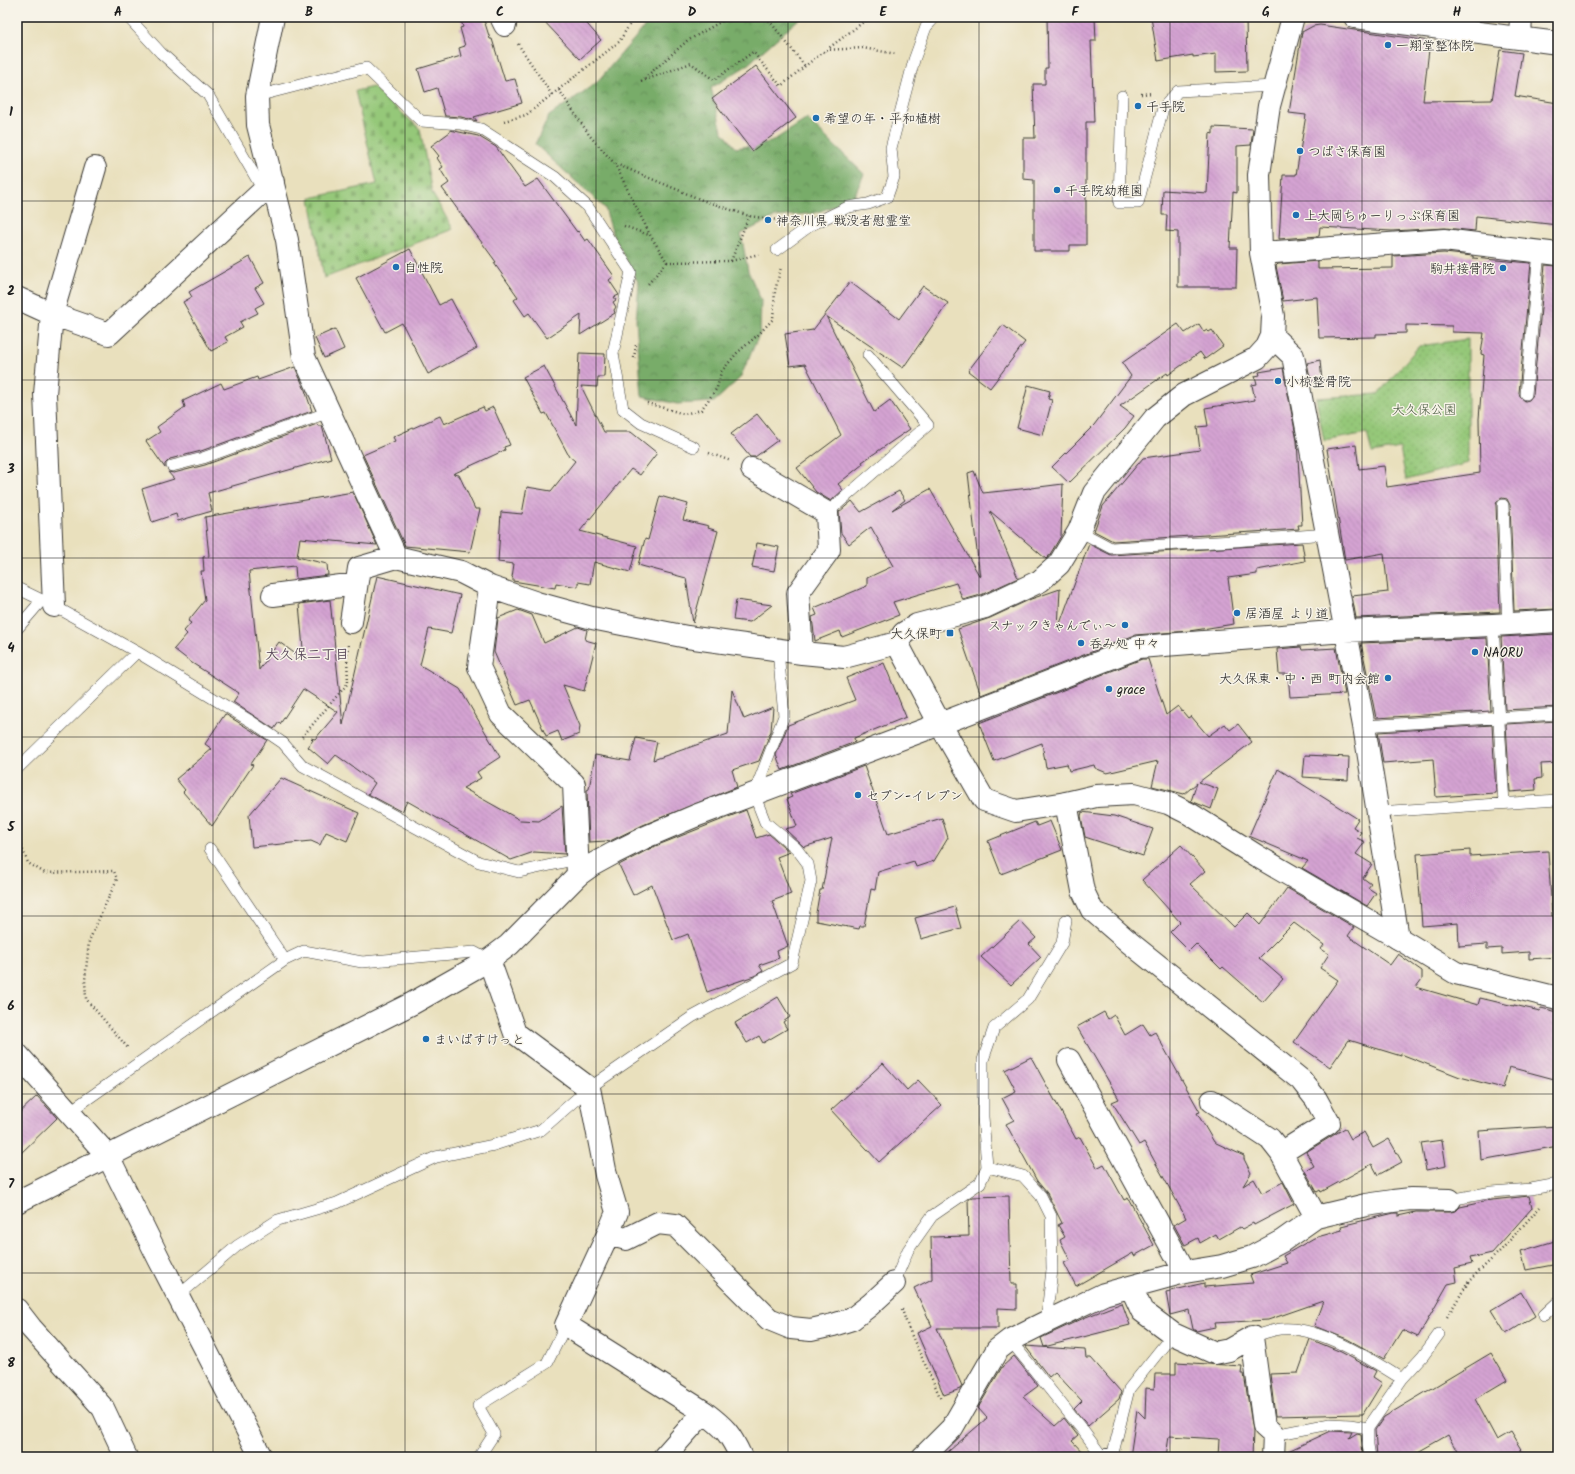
<svg xmlns="http://www.w3.org/2000/svg" width="1575" height="1474" viewBox="0 0 1575 1474" font-family="Kalam,'Klee One',sans-serif">
  <defs>
    <pattern id="forest-crowns" width="20" height="18" patternUnits="userSpaceOnUse"><rect width="20" height="18" fill="#78ac69"/><path d="M2 6a3 3 0 1 1 6 0M12 15a3 3 0 1 1 6 0" fill="none" stroke="#628b56"/></pattern>
    <pattern id="cemetery-stones" width="16" height="16" patternUnits="userSpaceOnUse"><rect width="16" height="16" fill="#95c879"/><path d="M2 7V4a2 2 0 0 1 4 0v3zM10 15v-3a2 2 0 0 1 4 0v3z" fill="#80ab68"/></pattern>
    <pattern id="park-dots" width="8" height="8" patternUnits="userSpaceOnUse"><rect width="8" height="8" fill="#95c879"/><path d="M2 2h.1M6 6h.1" fill="none" stroke="#80ab68" stroke-width="1.8" stroke-linecap="round"/></pattern>
    <pattern id="building-back-hatch" width="6" height="6" patternUnits="userSpaceOnUse"><rect width="6" height="6" fill="#d4a3d2"/><path d="M-1 5l2 2M0 0l6 6M5-1l2 2" fill="none" stroke="#b58cb4"/></pattern>
  </defs>
  <rect width="100%" height="100%" fill="#f7f3e8"/>
  <filter id="ink" filterUnits="userSpaceOnUse"><feTurbulence type="fractalNoise" baseFrequency=".025" numOctaves="2"/><feDisplacementMap in="SourceGraphic" scale="8" xChannelSelector="R" yChannelSelector="G"/><feConvolveMatrix kernelMatrix="1 2 1 2 8 2 1 2 1" color-interpolation-filters="sRGB"/></filter>
  <filter id="wash" filterUnits="userSpaceOnUse"><feTurbulence type="fractalNoise" baseFrequency=".012" numOctaves="4" result="noise"/><feDisplacementMap in="SourceGraphic" scale="16" xChannelSelector="R" yChannelSelector="G"/><feGaussianBlur stdDeviation="0.9" result="paint"/><feColorMatrix in="noise" values="0 0 0 0 0 0 0 0 0 0 0 0 0 0 0 0 0 1.4 0 .05"/><feComposite in="paint" operator="in"/></filter>
  <g filter="url(#wash)">
    <rect width="100%" height="100%" fill="#e9e0bd"/>
    <!-- forest -->
    <path fill="url(#forest-crowns)" stroke="#4a6442" d="M653,17H801L746,66L711,88L722,131L736,148L771,142L807,119L864,174L853,199L815,213L775,217L741,234L748,271L761,300L760,333L740,378L714,402L677,404L642,396L636,320L639,284L613,235L605,208L535,144L549,116L596,83Z"/>
    <!-- cemetery -->
    <path fill="url(#cemetery-stones)" stroke="#58724a" d="M373,87L420,129L432,193L453,229L324,278L310,198L377,184L355,91Z"/>
    <!-- park -->
    <path fill="url(#park-dots)" stroke="#58724a" d="M1468,339V463L1406,480L1400,448L1372,453L1367,433L1324,441L1316,398L1378,394L1419,346Z"/>
    <g id="blocks">
      <!-- building -->
      <path fill="url(#building-back-hatch)" d="M460,17H483L490,39H492L505,81L515,79L522,103L474,117L477,121L461,117L445,116L437,88L425,92L418,69L461,56L459,48L465,46L460,28L463,27Z
        M540,17H581L601,40L580,59Z
        M1047,17H1095L1096,41H1091L1094,122H1086V245H1070V251H1034V180L1023,179V138H1035L1033,84H1045V68H1048Z
        M1151,17H1246L1247,71L1216,72V54L1193,57V55L1158,61Z
        M1320,25L1430,41L1423,101L1492,100L1500,50L1522,53L1515,96L1558,103V225L1476,216L1475,231L1445,228L1392,231L1320,227L1319,236L1279,239L1283,175H1296L1306,115L1289,113L1302,32L1313,26Z
        M756,66L796,118L752,151L712,99Z
        M1213,127L1253,129L1251,145L1237,146V193L1233,192L1230,248H1237L1236,287H1178V232L1166,231L1167,215H1162L1163,190L1207,193L1210,133L1213,134Z
        M450,130L478,136L496,147L525,187L538,179L577,232L578,231L585,241L588,239L614,276L609,280L619,295L614,297L616,300L613,302L616,307L614,310L615,313L580,335L581,315L547,338L529,313L525,316L514,300L518,297L494,263L496,262L442,188L449,183L440,169L443,167L437,158L439,156L431,146L450,132Z
        M410,249L439,305L451,299L477,348L428,374L402,323L385,332L356,278Z
        M1444,253L1473,256V258L1531,263L1519,393L1520,397L1525,401L1529,400L1533,395L1545,265L1558,266V609L1514,611L1510,505L1507,499L1502,498L1497,501L1496,505L1500,612L1356,618L1352,596L1388,592L1384,553L1345,560L1327,449L1356,445L1359,469L1384,466L1387,487L1480,473L1479,419L1484,355L1481,354L1484,333L1452,332V326L1406,325V333L1376,334V337L1319,338L1317,297L1283,301L1276,266L1278,264L1318,261V269L1393,268V256Z
        M250,257L264,283L255,288L264,303L255,308L258,313L240,322L243,327L225,337L228,342L211,351L183,302L192,297L189,292Z
        M850,282L899,319L923,286L948,303L903,368L826,316L874,412L890,400L910,429L862,462L863,464L838,484L843,490L831,501L816,492L797,468L841,435L805,364L790,366L785,334L813,330Z
        M1178,324L1185,333L1199,324L1204,332L1207,330L1209,332L1212,330L1223,346L1205,359L1200,352L1168,375L1167,373L1120,406L1134,416L1125,428L1069,483L1052,467L1094,425L1131,376L1122,363Z
        M1003,325L1025,342L990,388L968,371Z
        M335,329L344,349L324,358L315,338Z
        M579,353L605,354L604,377H598L597,387L581,386L604,432H631L657,453L640,475L631,469L580,531L637,546L630,572L594,562L590,584L578,582V587L556,583L555,588L513,581V578L512,577L514,564L498,562L501,512L522,514L527,487L551,491L575,461L569,456L546,413L543,414L523,377L544,366L576,425Z
        M1320,360L1322,381L1311,382L1307,363Z
        M295,367L305,390L312,411L201,451L170,459L165,464V468L146,441L160,432L157,427L185,407L183,401L221,383L224,389L257,377L258,380Z
        M1283,368L1297,441L1302,525H1298L1299,529L1113,541L1094,531L1103,506L1143,458L1200,450L1197,427L1208,426L1205,408L1255,400L1252,385L1257,384L1255,376L1260,375L1259,372Z
        M1028,385L1050,391L1048,399L1052,400L1043,435L1017,428Z
        M483,407L485,411L493,407L510,445L504,447L505,450L453,474L459,475L475,509H480L470,552L405,546L363,455L395,441L393,437L440,416L444,424Z
        M757,414L778,440L755,457H750L731,434Z
        M317,424L318,426H322L331,458L208,493L212,511L178,521L176,514L152,522L142,489L174,479L168,472L174,473L205,465Z
        M974,471L983,493L1030,488V489L1031,488L1063,484L1061,536L1049,556L1046,559L990,511L1018,578L981,595L963,600L956,583L893,602L899,615L842,637L840,631L815,641L812,617L817,615L814,608L867,586V578L893,566L871,527L849,544L841,533L839,512L852,501L861,512L899,491L905,500L892,510L930,489L980,577L968,473Z
        M353,492L377,545L300,538L297,557L327,564L328,575L296,579L295,566L249,571L259,670L279,642L304,660L299,604L330,600L343,725L377,576L460,595L451,633L429,629L420,665L460,689L500,757L477,772L481,778L463,788L520,820L539,821L562,806L565,854L534,852L511,860L407,801L402,812L368,794L375,783L336,755L328,764L308,747L313,740L311,738L315,739L338,712L303,689L280,724L279,722L274,729L233,702L239,693L192,663L174,649L187,634L184,631L191,623L188,621L205,600L201,571H204L203,557L209,556L205,517Z
        M660,496L688,504L683,520L709,526L708,528L718,531L693,623L686,578L638,565L645,539L648,540Z
        M757,543L779,547L774,571L752,567Z
        M1302,543L1305,561L1257,570V574L1228,578L1234,624L1189,631L1135,635L981,695L958,629L990,618L1031,599L1060,589L1058,629L1089,544L1111,555Z
        M736,600L772,605L750,622L733,620Z
        M518,610L532,615L544,643L578,627L587,630L585,640L596,643L584,691L563,685L580,726L579,734L562,741L558,731L546,736L530,700L517,705L494,652L498,618Z
        M1558,634V707L1505,710L1501,637Z
        M1487,638L1491,711L1376,718L1361,643Z
        M1301,647L1302,650L1336,648L1345,694L1290,697L1288,674H1279L1277,649Z
        M1142,659H1148L1166,715L1178,706L1188,718L1191,716L1208,736L1225,724L1230,730L1238,724L1252,742L1199,782L1218,789L1211,809L1191,801L1197,783L1184,794L1152,786L1158,761L1107,773L1095,768L1094,765L1069,771L1067,764L1046,768L1042,743L994,761L979,723Z
        M884,663L906,717L854,738L855,742L782,770L776,755L788,725L855,700L846,678Z
        M732,690L744,719L773,707L771,731L759,761L732,770L737,787L643,825L608,842L607,841L589,842L587,790L589,789L595,755L630,761L636,738L657,742L653,760L728,734Z
        M225,714L267,740L251,764L253,765L212,826L183,792L185,790L176,779L212,749L205,744Z
        M1558,721V763L1541,764L1542,778L1535,779L1536,790L1510,792L1506,724Z
        M1492,725L1496,793L1436,797L1433,759L1383,763L1378,732Z
        M1305,755L1349,757L1348,780L1303,777Z
        M864,766L888,834L942,818L948,838L934,861L916,867L914,861L878,872L875,890L871,889L864,926H860L859,929L816,921V913L820,890H822L832,838L804,847L785,829L797,826L787,799L792,797L790,794Z
        M1278,769L1358,819L1353,827L1361,832L1357,838L1365,842L1356,854L1372,864L1363,878L1371,884L1368,888L1376,893L1367,906L1302,868L1308,861L1249,836Z
        M281,778L359,813L347,841L326,832L320,845L311,841L252,847L249,815Z
        M746,810L756,838L769,834L790,852L777,857L791,894L772,901L788,946L777,951L779,958L759,965L763,971L754,976L707,992L688,934L673,940L652,885L633,895L619,865L653,847Z
        M1082,812L1114,816L1153,829L1143,856L1085,837L1081,816Z
        M1050,821L1062,850L1001,874L988,841L1035,822L1037,826Z
        M1181,845L1205,871L1190,884L1234,927L1248,913L1260,925L1287,888L1354,927L1348,936L1390,965L1398,954L1422,971V979L1416,987L1478,1005L1480,998L1514,1006V1005L1540,1011L1541,1008L1558,1012V1080L1509,1067L1503,1088L1460,1077L1401,1054V1056L1349,1040L1330,1067L1294,1042L1338,980L1320,968L1329,954L1321,949L1324,945L1294,923L1259,958L1283,979L1263,1002L1223,967L1221,969L1196,944L1189,951L1170,932L1180,922L1142,880Z
        M1470,850V856L1548,851L1552,916H1557L1558,957L1529,959V952L1502,954V948L1487,949V944L1459,946L1458,923L1422,926L1417,854Z
        M955,907L961,928L921,939L915,918Z
        M1020,921L1036,938L1029,944L1041,957L1011,985L981,957Z
        M778,997L790,1017L783,1022L787,1029L763,1043L759,1036L747,1043L735,1023Z
        M1104,1012L1108,1019L1114,1015L1125,1035L1143,1024L1150,1035L1155,1032L1200,1112L1197,1113L1214,1142L1244,1156V1159L1251,1173L1243,1186L1254,1179L1262,1193L1283,1182L1294,1204L1254,1225L1253,1223L1242,1229L1240,1227L1219,1239L1216,1234L1200,1243L1198,1238L1185,1245L1174,1225L1186,1218L1144,1142L1139,1145L1112,1102L1119,1099L1077,1027Z
        M1031,1057L1076,1139L1080,1137L1097,1168L1104,1164L1124,1200L1128,1198L1154,1245L1134,1256L1133,1253L1076,1286L1064,1263L1070,1260L1060,1240L1065,1237L1058,1225L1062,1223L1047,1193L1037,1181L1006,1124L1014,1120L1002,1098L1016,1091L1005,1070Z
        M883,1063L907,1090L918,1080L942,1105L879,1162L831,1110Z
        M37,1096L57,1118L17,1157V1115Z
        M1558,1126V1146L1481,1160L1479,1131Z
        M1345,1128L1351,1139L1364,1132L1373,1148L1389,1139L1402,1162L1378,1175L1372,1164L1321,1192L1320,1190L1317,1192L1305,1171L1314,1166L1306,1152Z
        M1442,1140L1446,1166L1426,1170L1421,1143Z
        M1009,1196L1011,1284H1017V1309L998,1308V1328H937L962,1386L960,1389L944,1395L917,1333L932,1326L914,1288L932,1279L931,1237L969,1236L968,1199L972,1197Z
        M1529,1196L1532,1208L1492,1253L1470,1258L1472,1264L1455,1268L1457,1282L1448,1284L1418,1337L1402,1330L1384,1359L1347,1339L1314,1326L1323,1301L1268,1320L1214,1323L1215,1327L1196,1331L1193,1329L1189,1310L1170,1315L1166,1292L1204,1283V1287L1253,1283L1250,1275L1287,1263L1283,1256L1314,1238L1342,1230L1341,1226L1394,1213H1398V1216L1416,1212H1450L1456,1211L1460,1207L1483,1202V1201Z
        M1558,1240V1264L1526,1270L1521,1251Z
        M1521,1292L1535,1316L1506,1334L1491,1310Z
        M1122,1303L1130,1325L1044,1347L1041,1338L1086,1317Z
        M1310,1339L1341,1352L1376,1371L1373,1377L1382,1383L1363,1414L1275,1416L1270,1374L1298,1373Z
        M1025,1346L1085,1350L1086,1358H1091L1121,1392L1119,1399L1088,1426L1074,1409L1082,1401L1055,1372L1049,1377Z
        M1491,1353L1507,1380L1475,1399L1497,1440L1511,1432L1526,1457H1460L1448,1435L1409,1457H1377L1375,1430L1384,1417Z
        M1014,1356L1038,1386L1023,1397L1055,1426L1064,1418L1078,1436L1072,1441L1087,1457H942L987,1418L978,1408L1002,1367Z
        M1176,1362L1242,1366L1241,1374H1244L1253,1431L1252,1457H1218L1219,1439L1169,1436L1166,1457H1130L1137,1410L1145,1418L1146,1388L1154,1389L1155,1374H1176Z
        M1331,1431L1352,1432L1349,1438L1357,1433L1361,1434L1363,1457H1286V1452Z"/>
    </g>
  </g>
  <g filter="url(#ink)">
    <use href="#blocks" fill-opacity="0" stroke="#3b3934" stroke-width="1"/>
    <g fill="none" stroke-linecap="round" stroke-linejoin="round">
      <!-- service casing -->
      <g stroke="#3b3934" stroke-width="12">
        <path id="service" d="M128,17L161,53L208,95L263,190
          M257,96L366,68L421,121L460,124L481,129L555,177L588,207L631,272L613,353L623,409L641,423L694,447
          M1122,96L1119,203H1138L1163,108L1178,91L1274,86
          M777,250L811,225L848,207L868,204L887,197L894,177L891,148L914,60L926,27L935,17
          M1526,394L1539,251
          M172,466L203,458L329,412
          M1503,505L1508,625
          M827,513L928,425L868,355
          M1079,531L1111,548L1234,541L1327,534
          M17,588L54,606L137,652L252,722L283,743L303,766L479,862L519,872L578,859
          M1493,625L1504,803
          M17,629L42,600
          M1364,726L1558,714
          M17,769L137,652
          M1378,812L1558,800
          M210,849L285,960
          M69,1112L285,960L304,951L362,962L474,952L489,960
          M987,1167L983,1117V1060L994,1028L1028,999L1062,943L1066,920
          M1450,1200L1492,1192L1531,1189L1558,1184
          M894,1283L908,1250L932,1216L980,1183L987,1167L1023,1176L1041,1196L1051,1216L1052,1270L1046,1322
          M178,1296L237,1246L278,1220L337,1203L436,1157L494,1145L541,1130L589,1088L692,1017L792,963L811,881L808,864L796,848L765,822L754,794L784,716L778,650
          M1544,1315L1558,1302
          M1252,1337C1261,1334 1271,1330 1281,1329C1318,1325 1372,1360 1402,1379
          M1010,1340L1084,1432L1101,1455L1113,1453L1129,1389L1173,1334
          M1368,1428L1402,1379L1423,1356L1439,1334
          M1274,1435L1330,1424L1350,1425L1368,1428V1445L1370,1457
          M479,1457L494,1434L478,1406L547,1363L566,1325"/>
      </g>
      <!-- minor casing -->
      <g stroke="#3b3934" stroke-width="24">
        <path id="minor" d="M273,17L257,96L258,125L287,240L304,357L396,557L461,572L490,587L537,603L592,618L687,637L802,653L844,657L897,643L904,633L917,625L985,607L1040,581L1059,564L1079,531L1094,493L1155,418L1184,395L1257,358L1267,347L1272,336L1273,316L1261,253L1259,175L1269,106L1293,17
          M501,17L505,25
          M1355,17L1558,43
          M1261,253L1444,240L1558,254
          M17,298L52,314L109,334L273,182
          M1272,336L1293,356L1364,726L1398,938
          M752,469L827,513L829,550L798,593L802,653
          M490,587L479,667L501,714L574,784L578,875
          M273,595L356,584
          M54,606L45,394L52,314L95,168
          M351,622L359,568L396,557
          M897,643L940,724L1139,647L1345,631L1493,625L1558,621
          M1066,803L1083,891L1092,910L1130,943L1301,1080L1316,1099L1329,1123L1281,1153
          M489,960L515,1033L589,1088L606,1175L617,1212L608,1234L566,1325L704,1412C725,1428 730,1433 741,1457
          M17,1054L108,1156L159,1259L261,1457
          M1069,1060L1185,1272
          M1212,1101L1270,1139L1281,1153L1316,1217
          M608,1234L626,1239L658,1223L675,1225L769,1319L791,1328L811,1330L833,1325L852,1319L870,1305L894,1283
          M1131,1287L1142,1311L1173,1334L1215,1353L1229,1350L1252,1337L1264,1426L1274,1435L1273,1457
          M17,1310L31,1328L103,1408L126,1457
          M664,1457L704,1412
          M923,1457L952,1428L997,1350L1010,1340L1046,1322L1104,1294L1185,1272L1222,1266L1252,1257L1282,1241L1316,1217L1366,1205L1393,1201L1411,1199L1450,1200"/>
      </g>
      <!-- tertiary casing -->
      <g stroke="#3b3934" stroke-width="24">
        <path id="tertiary" d="M1520,37L1521,17
          M17,1202L413,1003L489,960L509,945L578,875L592,865L614,853L648,836L695,816L940,724L984,800L1016,811L1066,803L1096,796L1134,794L1168,803L1190,814L1257,856L1398,938L1456,973L1558,998"/>
      </g>
      <!-- path -->
      <path stroke="#3b3934" stroke-width="2.5" stroke-dasharray="1 3" stroke-linecap="butt" d="M729,17L687,41L640,82L691,63L714,80L753,52L781,86L805,66L870,17
        M758,17L768,19L805,66
        M518,44L552,95
        M826,50L863,48L896,54
        M559,90L590,136L615,164L650,235L667,262L648,284
        M1141,94L1152,93
        M504,121L526,115L619,42L634,17
        M616,164L702,200L749,216L785,221
        M624,226L649,235
        M731,261L749,216
        M667,262L731,261L759,254
        M634,358L636,345
        M647,403L684,414L701,410L717,388L721,372L737,353L759,334L773,319L775,291L781,267
        M709,453L731,461
        M302,737L348,683L347,657L348,645
        M17,835L28,863L45,873L114,871L117,879L89,941L85,980L86,999L128,1048
        M902,1309C911,1340 929,1369 941,1400
        M1447,1317L1469,1281L1501,1250L1540,1207"/>
      <!-- service -->
      <use href="#service" stroke="#fff" stroke-width="11"/>
      <!-- minor -->
      <use href="#minor" stroke="#fff" stroke-width="22"/>
      <!-- tertiary -->
      <use href="#tertiary" stroke="#fff" stroke-width="22"/>
    </g>
  </g>
  <!-- grid -->
  <path fill="none" stroke="#1c1c1c" stroke-width="1" stroke-opacity="0.55" d="M213,17V1457M405,17V1457M596,17V1457M788,17V1457M979,17V1457M1170,17V1457M1362,17V1457M17,201H1558M17,380H1558M17,558H1558M17,737H1558M17,916H1558M17,1094H1558M17,1273H1558"/>
  <!-- markers -->
  <g fill="#1f6fb2" stroke="#f7f3e8" stroke-width="1.5">
    <circle cx="1388" cy="45" r="4"/>
    <circle cx="1138" cy="106" r="4"/>
    <circle cx="816" cy="118" r="4"/>
    <circle cx="1300" cy="151" r="4"/>
    <circle cx="1057" cy="190" r="4"/>
    <circle cx="1296" cy="215" r="4"/>
    <circle cx="768" cy="220" r="4"/>
    <circle cx="396" cy="267" r="4"/>
    <circle cx="1503" cy="268" r="4"/>
    <circle cx="1278" cy="381" r="4"/>
    <circle cx="1237" cy="613" r="4"/>
    <circle cx="1125" cy="625" r="4"/>
    <rect x="946" y="629" width="8" height="8" rx="2"/>
    <circle cx="1081" cy="643" r="4"/>
    <circle cx="1475" cy="652" r="4"/>
    <circle cx="1388" cy="678" r="4"/>
    <circle cx="1109" cy="689" r="4"/>
    <circle cx="858" cy="795" r="4"/>
    <circle cx="426" cy="1039" r="4"/>
  </g>
  <g text-anchor="middle" stroke-width="3" stroke-linejoin="round" paint-order="stroke">
    <!-- poi labels -->
    <g font-size="13" fill="#1c1c1c" stroke="#f7f3e8" text-anchor="start">
      <text x="1396" y="50">一翔堂整体院</text>
      <text x="1146" y="111">千手院</text>
      <text x="824" y="123">希望の年・平和植樹</text>
      <text x="1308" y="156">つばさ保育園</text>
      <text x="1065" y="195">千手院幼稚園</text>
      <text x="1304" y="220">上大岡ちゅーりっぷ保育園</text>
      <text x="776" y="225">神奈川県 戦没者慰霊堂</text>
      <text x="404" y="272">自性院</text>
      <text x="1495" y="273" text-anchor="end">駒井接骨院</text>
      <text x="1286" y="386">小椋整骨院</text>
      <text x="1245" y="618">居酒屋 より道</text>
      <text x="1117" y="630" text-anchor="end">スナックきゃんでぃ〜</text>
      <text x="942" y="638" text-anchor="end">大久保町</text>
      <text x="1089" y="648">呑み処 中々</text>
      <text x="1483" y="657">NAORU</text>
      <text x="1380" y="683" text-anchor="end">大久保東・中・西 町内会館</text>
      <text x="1117" y="694">grace</text>
      <text x="866" y="800">セブン-イレブン</text>
      <text x="434" y="1044">まいばすけっと</text>
    </g>
    <!-- park labels -->
    <g font-size="13" fill="#46583d" stroke="#f7f3e8">
      <text x="1424" y="414">大久保公園</text>
    </g>
    <!-- neighbourhood labels -->
    <g font-size="14" font-weight="bold" fill="#5c4b5c" stroke="#f7f3e8">
      <text x="307" y="659">大久保二丁目</text>
    </g>
  </g>
  <!-- margin -->
  <rect width="1575" height="1474" fill="none" stroke="#f7f3e8" stroke-width="44"/>
  <rect x="22" y="22" width="1531" height="1430" fill="none" stroke="#1c1c1c" stroke-width="1.5"/>
  <g font-size="13" text-anchor="middle" font-weight="bold" fill="#1c1c1c">
    <text x="118" y="16">A</text>
    <text x="309" y="16">B</text>
    <text x="500" y="16">C</text>
    <text x="692" y="16">D</text>
    <text x="883" y="16">E</text>
    <text x="1075" y="16">F</text>
    <text x="1266" y="16">G</text>
    <text x="1457" y="16">H</text>
    <text x="11" y="116">1</text>
    <text x="11" y="295">2</text>
    <text x="11" y="473">3</text>
    <text x="11" y="652">4</text>
    <text x="11" y="831">5</text>
    <text x="11" y="1010">6</text>
    <text x="11" y="1188">7</text>
    <text x="11" y="1367">8</text>
  </g>
</svg>
